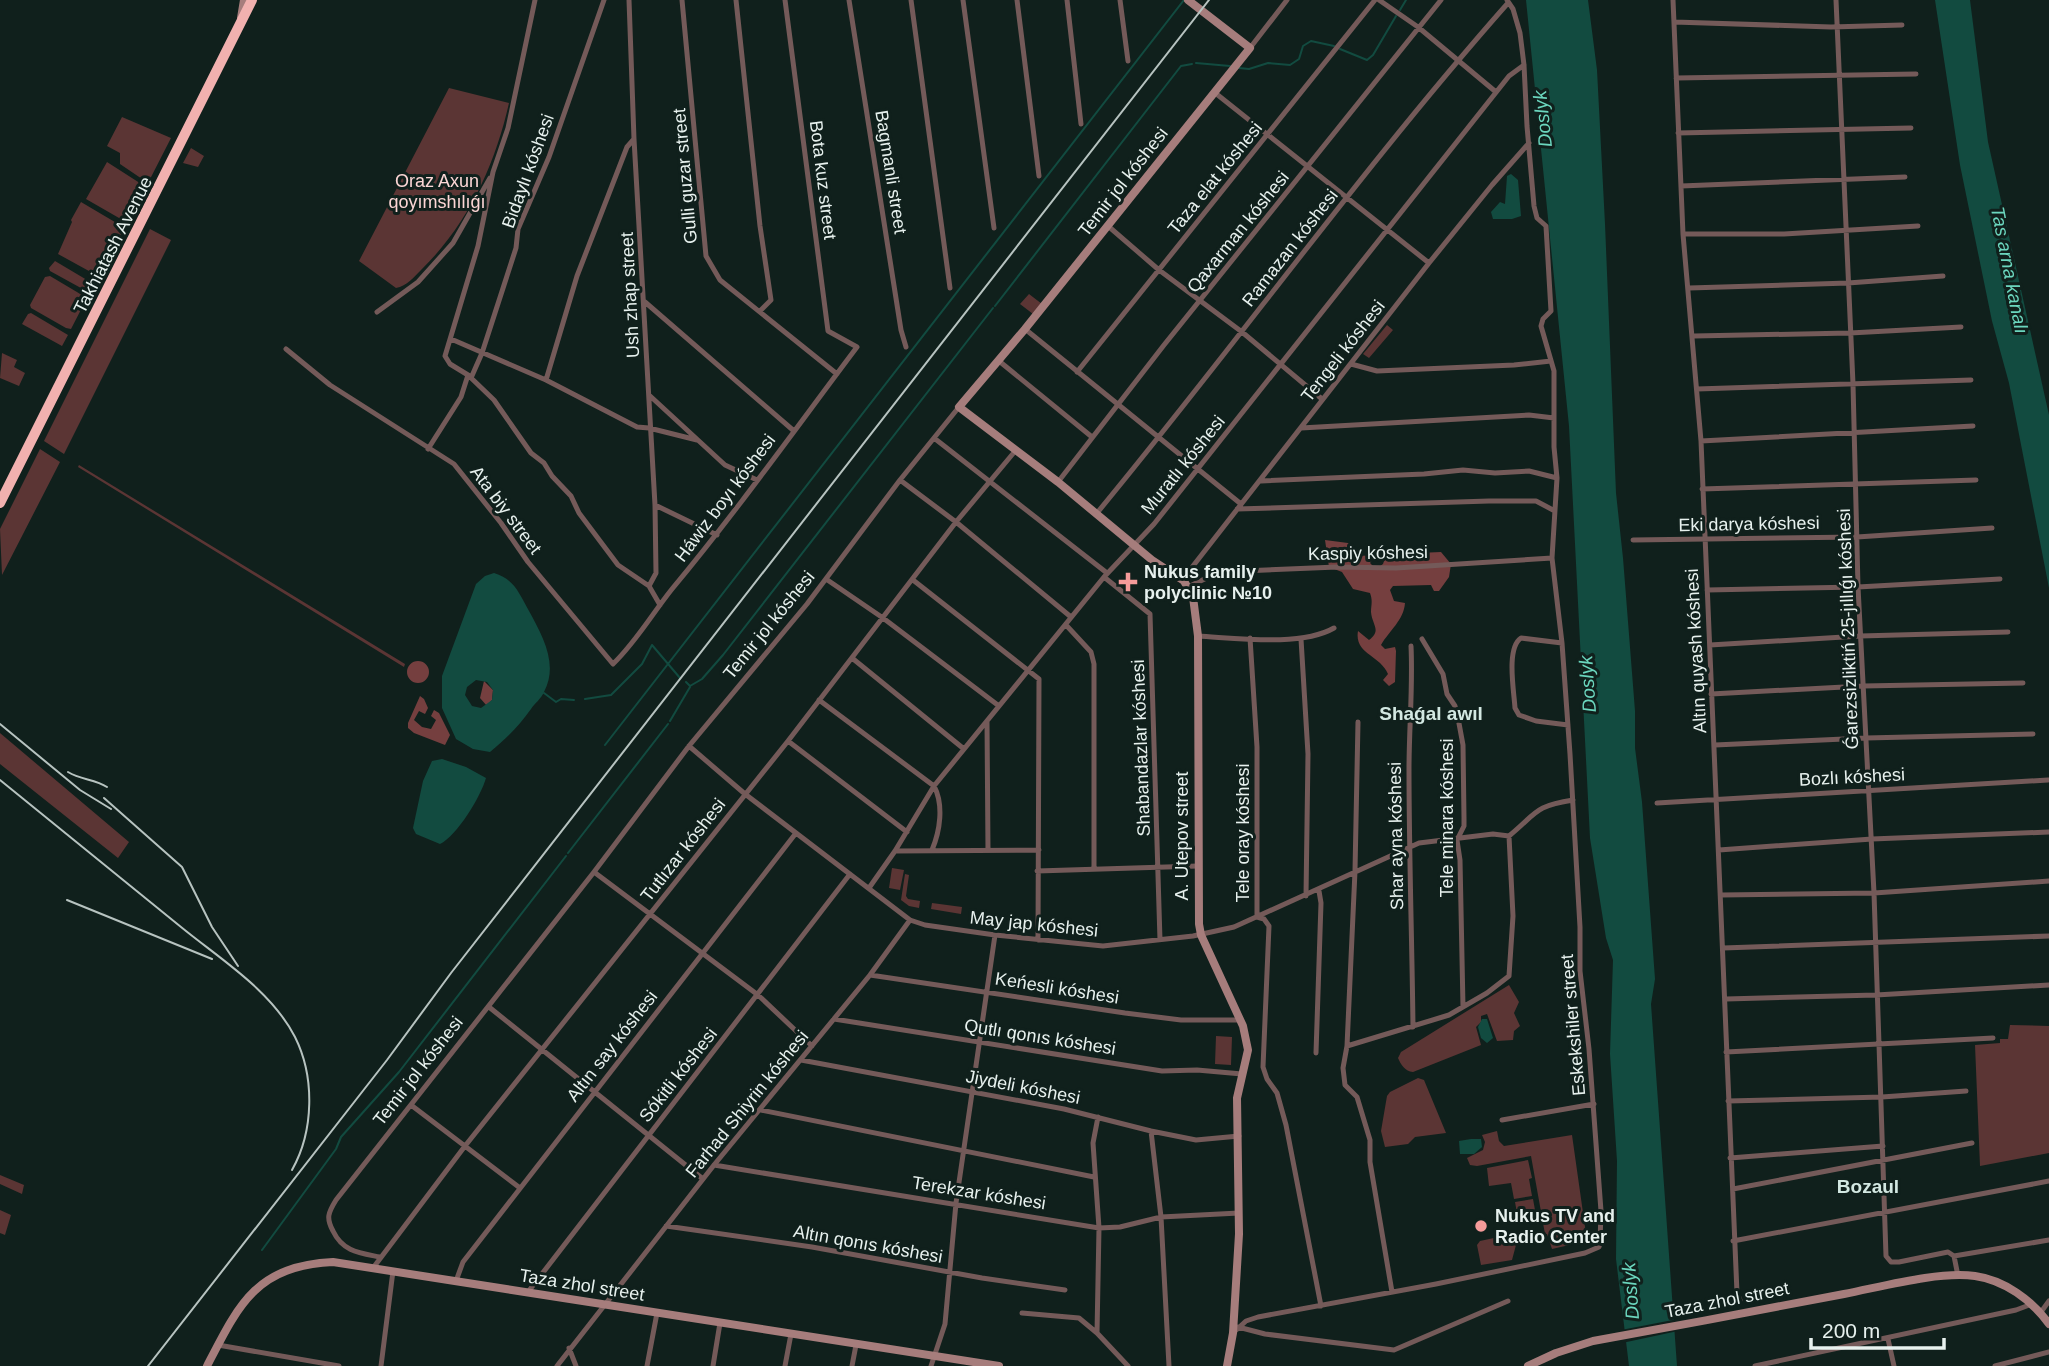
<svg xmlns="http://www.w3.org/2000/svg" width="2049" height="1366" viewBox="0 0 2049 1366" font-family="Helvetica,sans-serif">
  <rect width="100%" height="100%" fill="#10201c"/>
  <!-- green -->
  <path fill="#5b3534" d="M449,88L509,103C495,165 468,224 422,269C414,277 407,286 396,288L359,261Z
    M122,117L171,138L148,183L120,164V153L107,146Z
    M191,148L204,156L198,167L183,163Z
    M107,162L146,187L128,222H126L86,199Z
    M81,202L125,228L98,276L58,254L72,222L71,220Z
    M150,229L171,240L64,454L44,441Z
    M55,261L92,283L90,293L50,271L49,268Z
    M50,276L87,298L71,329L66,328L31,308L30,305L45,277Z
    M1029,294L1042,304L1033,314L1020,304Z
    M31,313L68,335L62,346L22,324L28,314Z
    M1387,325L1393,330L1369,358L1363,354Z
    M2,353L17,360L14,367L25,373L19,386L0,378Z
    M40,449L60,462L2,575L0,529Z
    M79,465L405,664L404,667L78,467Z
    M0,733L129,842L118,858L0,764Z
    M892,868L904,870L900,890L889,888Z
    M905,874L909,875L906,896L908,899L920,901L919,908L909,906L901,900Z
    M932,903L962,907L961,914L931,909Z
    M1509,985L1519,1002L1514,1013L1520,1026L1514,1031L1513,1040L1497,1041L1487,1014L1481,1016V1022L1476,1027L1481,1045L1413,1072C1405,1071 1401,1065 1398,1058L1401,1052Z
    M2010,1025L2049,1026V1153L1980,1166L1975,1045L2000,1043V1039H2008Z
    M1216,1036L1232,1037L1231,1065L1215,1064Z
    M1418,1078L1424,1080L1446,1133L1415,1137L1408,1144L1385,1147L1381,1131L1387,1096L1390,1092Z
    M1497,1131L1499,1141L1504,1146L1572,1135L1587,1241L1552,1249L1547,1234H1545L1531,1156L1477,1166L1470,1165L1467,1158L1483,1150L1485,1142L1482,1135Z
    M1528,1160L1532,1178L1529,1179L1532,1196L1514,1199L1511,1183L1489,1186L1487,1168Z
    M0,1175L24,1185L22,1194L0,1184Z
    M1533,1199L1535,1210L1517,1213L1515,1202Z
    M0,1210L11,1215L5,1235L0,1233Z
    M1512,1234L1521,1241L1516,1245L1512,1260L1481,1265L1477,1245L1480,1241Z"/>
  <!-- forest -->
  <path fill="#753f3f" d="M1325,540L1348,543L1359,556L1376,555L1370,563L1376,569L1383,564L1385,558L1395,554L1441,552L1451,564L1449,577L1439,591H1434L1431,585L1393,586L1390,590L1394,601L1405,603C1404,620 1389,631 1381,645L1385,649L1395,647L1396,651L1395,682L1389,686L1383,680L1388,674C1380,655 1354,654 1358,631L1369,640C1382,630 1372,625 1371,612C1371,605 1373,601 1370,593L1353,589L1342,572L1329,567Z
    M407 672a11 11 0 1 1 22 0a11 11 0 1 1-22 0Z
    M484,681L493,690L492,700L487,706L480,698Z
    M420,696L424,699L428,708L425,714L419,711L414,720L422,727L431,729L436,720L431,716L434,710L439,713L450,735L445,745L414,733L408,728V723Z"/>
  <!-- water -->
  <path fill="#124b40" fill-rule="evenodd" d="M1526,0H1588L1597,70L1605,224L1616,493L1623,558L1635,711V748L1642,802L1655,979L1651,1004L1677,1366H1629L1616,1259L1617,1161L1610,1054L1613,960L1606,938L1590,838L1569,426Z
    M1935,0H1970L1988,142L2049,415V588L2009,383L1992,321L1960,165Z
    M1511,174L1518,180L1521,216L1512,219H1493L1491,212L1500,202L1505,204L1507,176Z
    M494,573C514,579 519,593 529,611C542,635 559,664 544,692C541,699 535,703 531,709C519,726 506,739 490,752L473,749L456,739L442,708V676L476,584L485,576ZM476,680L487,682L493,690L492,700L481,708L472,706L465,695L467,687Z
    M442,759L466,767L486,778C481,796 457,836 440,844L416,834L413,828L423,781L432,761Z
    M1482,1019H1487L1493,1038L1487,1043L1481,1038L1478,1027Z
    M1471,1139H1481L1482,1147L1474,1154H1460L1459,1141Z"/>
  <!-- pier -->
  <path fill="#10201c" d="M1678,1319V1331L1622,1343L1621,1330Z"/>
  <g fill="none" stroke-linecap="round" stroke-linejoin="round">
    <!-- stream -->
    <path stroke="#124b40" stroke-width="2" d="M1400,10L1406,0
      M1340,49L1367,60L1373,55L1396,16
      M1196,63L1230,66
      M1239,68L1249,69L1268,63L1290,65L1299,59L1303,46L1311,41L1334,46
      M995,306L1181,66L1192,64
      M686,682L690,686L702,679L723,655L993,308
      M544,693L556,702L561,699L574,700
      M585,699L611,695L642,664L652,645L680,678
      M670,721L690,687
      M605,745L1184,0
      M568,853L668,724
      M262,1250L336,1149L341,1137L399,1072L566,856"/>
    <!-- street -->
    <path stroke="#745a59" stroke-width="5" d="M535,0L508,128L493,172L478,246L445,356L450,364L468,375L494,400L531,453L544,463L552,476L571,496L579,513L618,565L649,586L660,605
      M629,0L634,139L655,505L656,573L649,586
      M682,0L706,256L720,280L837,374
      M736,0L760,226L771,300L760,311
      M849,0L901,330L906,347
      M911,0L950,288
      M963,0L994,228
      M1017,0L1039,176
      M1067,0L1081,124
      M1120,0L1128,61
      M1379,0L1418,27L1496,92
      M1673,0L1683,234L1701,441L1737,1293L1740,1300
      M1836,0L1853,384L1858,587L1874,893L1886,1256L1891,1262H1899L1948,1252L1954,1256L1958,1276
      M1674,22L1831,27L1902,25
      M1250,48L1287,0
      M1676,78L1916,74
      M1214,92L1429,263
      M1678,133L1911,128
      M1681,186L1905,177
      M1108,226L1159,270L1242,332L1322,399
      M1683,234H1784L1918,226
      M1689,288L1848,283L1943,276
      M645,302L794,431
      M377,312L418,282L453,243L490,178
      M1025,329L1241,504
      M1694,336L1850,333L1961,327
      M451,339L546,380L637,427L649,428L697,440
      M286,349L330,385L454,464L501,523L528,562L613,664C636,642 652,614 672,589C737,511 796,428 857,347L828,331L785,0
      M999,361L1092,437
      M1351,364L1377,371L1514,365L1551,361
      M1077,372L1375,0
      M471,378L482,353L516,248L518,229L549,157L604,0
      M546,380L577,276L627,147L634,139
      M1697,389L1971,380
      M649,395L725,465L757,480
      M1301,428L1529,415L1554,418
      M934,438L1107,573
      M1701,441L1973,426
      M428,449L461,397L468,375
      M900,480L956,522L1071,617
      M1261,481L1424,474L1463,470L1495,473L1529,471L1557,478
      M1058,482L1164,345L1441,0
      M1702,489L1976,480
      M655,505L717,535
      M1237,509L1489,501H1536L1553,510
      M1097,513C1236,345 1363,167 1508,3
      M1633,540L1857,537L1992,528
      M1104,577L1150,614L1160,940
      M826,579L883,618L999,706
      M913,580L1039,679L1038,940
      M1184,581L1193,566L1429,263L1492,185L1529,143
      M1188,587L1219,572L1337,567L1396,568L1552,558
      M1707,590L1858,587L2000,579
      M1066,625L1091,652L1094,664V869
      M1198,636C1236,638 1301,647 1334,628
      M1250,638L1257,747V917L1264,919L1269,926L1263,1067L1267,1079L1277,1093L1286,1125L1321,1306
      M1301,639L1308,754L1306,896
      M1422,639L1443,674L1447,694L1455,706L1458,718L1463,745L1464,818V826L1457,840L1460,860L1463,1007
      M1562,643L1521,638C1506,648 1514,691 1515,708L1519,715L1536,721L1568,725
      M1710,645L1860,636L2008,632
      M1411,646C1413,687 1409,728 1409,769C1409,855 1412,941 1413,1027
      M852,658L964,749
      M1711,694L1863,686L2023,683
      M819,700L934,786C944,805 940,831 932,850
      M987,721L988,850
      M1358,722L1355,871L1347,1046L1343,1068L1345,1085L1357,1097L1370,1140V1162L1392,1292
      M788,741L907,832
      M1715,745L1866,738L2033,734
      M689,746L745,794L910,920L925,925L995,935L1103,946L1193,936L1234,927L1419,843L1493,834L1509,836C1537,813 1534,806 1573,800
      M1657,803L2048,780
      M1719,850L1872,839L2049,832
      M895,851L1039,850
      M1037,871L1198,866
      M594,872L758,995L812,1046
      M869,888L895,851L934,786L1104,577L1154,524L1509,76L1524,65
      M1721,895L1874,893L2049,881
      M1723,948L2049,936
      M870,975L1125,1013L1181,1020H1240
      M1726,999L1876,995L2049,985
      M489,1007L703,1179
      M834,1019L1162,1071L1197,1070L1242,1074
      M1347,1046L1449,1015L1487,993L1509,976L1513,916L1509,836
      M1726,1052L1993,1038
      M1316,1053L1321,903L1319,891
      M801,1060L1064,1109L1151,1131L1196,1140L1239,1136
      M1728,1101L1882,1097L1966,1091
      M411,1105L520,1188
      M761,1110L1094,1177
      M1502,1120L1594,1104
      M1151,1131L1161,1217L1169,1366
      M1730,1158L1883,1146
      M714,1165L1099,1228L1120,1227L1161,1217L1239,1213
      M1733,1189L1972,1143
      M666,1226L812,1247L982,1278L1065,1290
      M1733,1241L2049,1181
      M1954,1256L2049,1240
      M380,1257C360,1253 343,1252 333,1231C326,1218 328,1213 336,1200L594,872L689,746L807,604L900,480L959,407
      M373,1268L465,1146L788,741L956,522L1016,450
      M456,1281L463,1262L796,833
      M528,1292L850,874
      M2041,1312L2049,1301
      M1022,1313L1079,1318L1097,1333L1128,1366
      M1238,1327L1265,1334L1394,1350L1508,1301
      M1097,1333L1099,1228L1093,1143L1098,1117
      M1233,1333L1246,1321L1258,1317L1436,1284L1585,1253L1599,1247L1600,1243L1601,1211L1589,1049L1580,971V927L1570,754L1562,643L1552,558L1557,478L1554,447V371L1541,326L1543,319L1551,311L1546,226L1537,218L1534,206L1527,126L1524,65L1520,33L1513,9L1507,0
      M1888,1339L1894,1366
      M218,1345L339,1366
      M569,1348L576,1366
      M381,1366L393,1271
      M557,1366L714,1165L870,975L910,920
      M647,1366L657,1313
      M713,1366L720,1323
      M785,1366L791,1334
      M852,1366L856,1345
      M931,1366L945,1324L956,1203L995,935
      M1755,1366L2016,1310L2032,1304
      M1995,1366L2049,1352"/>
    <!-- secondary -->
    <path stroke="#a67d7c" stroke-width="8" d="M1188,0L1250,48L1025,329L959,407L1058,482L1152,560L1184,581L1193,597L1198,636L1199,924L1201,935L1243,1026L1248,1050L1237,1098L1239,1234L1233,1333L1227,1366
      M241,18L244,0
      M207,1366C239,1304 256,1266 333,1262L999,1366
      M1528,1366L1556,1353L1593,1341C1677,1326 1760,1310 1844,1294C1881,1287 1938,1271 1975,1276C2004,1280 2032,1300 2049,1324"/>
    <!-- highway -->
    <path stroke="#f1b1af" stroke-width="10" d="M0,503L252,0"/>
    <!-- rail -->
    <path stroke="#b7c3c0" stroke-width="2" d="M0,724L80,790L111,809
      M68,772C81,780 95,779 107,787
      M0,780C60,829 121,878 181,927C220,959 271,990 295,1037C315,1077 314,1131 292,1170
      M104,798L182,867L212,927L238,966
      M67,900L212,959
      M148,1366L387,1060L451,973L1209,0"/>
  </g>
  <!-- markers -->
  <g fill="#f59b9a" stroke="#10201c" stroke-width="2.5">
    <path d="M1124.5 571.5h7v7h7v7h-7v7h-7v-7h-7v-7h7z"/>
    <circle cx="1481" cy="1226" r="7"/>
  </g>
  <g text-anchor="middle" stroke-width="6" stroke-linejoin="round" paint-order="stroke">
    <!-- street labels -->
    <g font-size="18" fill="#e7f1ee" stroke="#10201c">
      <text transform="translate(528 171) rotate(-70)" y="6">Bidaylı kóshesi</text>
      <text transform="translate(891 172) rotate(81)" y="6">Bagmanli street</text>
      <text transform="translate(685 176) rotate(-95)" y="6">Gulli guzar street</text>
      <text transform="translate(1215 178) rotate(-51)" y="6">Taza elat kóshesi</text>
      <text transform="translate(823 180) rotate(83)" y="6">Bota kuz street</text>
      <text transform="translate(1123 182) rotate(-52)" y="6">Temir jol kóshesi</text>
      <text transform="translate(1238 232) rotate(-51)" y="6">Qaxarman kóshesi</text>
      <text transform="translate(113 245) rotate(-63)" y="6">Takhiatash Avenue</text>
      <text transform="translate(1290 248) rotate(-52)" y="6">Ramazan kóshesi</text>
      <text transform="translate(630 295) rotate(-93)" y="6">Ush zhap street</text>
      <text transform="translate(1343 351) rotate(-52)" y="6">Tengeli kóshesi</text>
      <text transform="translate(1183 465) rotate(-51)" y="6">Muratlı kóshesi</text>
      <text transform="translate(725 498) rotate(-53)" y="6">Háwiz boyı kóshesi</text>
      <text transform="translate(506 510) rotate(53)" y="6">Ata biy street</text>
      <text transform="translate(1749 524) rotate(-1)" y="6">Eki darya kóshesi</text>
      <text transform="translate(1368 553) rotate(-1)" y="6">Kaspiy kóshesi</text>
      <text transform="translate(769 625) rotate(-51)" y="6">Temir jol kóshesi</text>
      <text transform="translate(1848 629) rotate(-92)" y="6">Ǵarezsizliktiń 25-jıllıǵı kóshesi</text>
      <text transform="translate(1696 651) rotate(-93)" y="6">Altın quyash kóshesi</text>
      <text transform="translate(1141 748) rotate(-92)" y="6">Shabandazlar kóshesi</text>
      <text transform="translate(1852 777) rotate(-3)" y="6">Bozlı kóshesi</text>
      <text transform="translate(1447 818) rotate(-90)" y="6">Tele minara kóshesi</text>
      <text transform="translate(1243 833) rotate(-90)" y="6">Tele oray kóshesi</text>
      <text transform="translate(1182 836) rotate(-90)" y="6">A. Utepov street</text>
      <text transform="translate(1396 836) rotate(-91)" y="6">Shar ayna kóshesi</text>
      <text transform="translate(683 850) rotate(-52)" y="6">Tutlızar kóshesi</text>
      <text transform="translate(1034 924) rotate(6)" y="6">May jap kóshesi</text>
      <text transform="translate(1057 988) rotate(9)" y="6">Keńesli kóshesi</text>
      <text transform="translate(1573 1025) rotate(-95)" y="6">Eskekshiler street</text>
      <text transform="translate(1040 1037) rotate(9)" y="6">Qutlı qonıs kóshesi</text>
      <text transform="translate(612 1046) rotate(-52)" y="6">Altın say kóshesi</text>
      <text transform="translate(418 1071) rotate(-52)" y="6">Temir jol kóshesi</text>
      <text transform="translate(678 1075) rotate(-52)" y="6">Sókitli kóshesi</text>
      <text transform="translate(1023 1087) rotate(11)" y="6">Jiydeli kóshesi</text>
      <text transform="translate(747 1104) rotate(-51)" y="6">Farhad Shiyrin kóshesi</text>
      <text transform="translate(979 1193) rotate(9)" y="6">Terekzar kóshesi</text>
      <text transform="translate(868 1244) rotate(10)" y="6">Altın qonıs kóshesi</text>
      <text transform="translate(582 1285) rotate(9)" y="6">Taza zhol street</text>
      <text transform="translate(1727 1300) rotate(-11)" y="6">Taza zhol street</text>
    </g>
    <!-- park labels -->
    <g font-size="18" fill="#fcd6d5" stroke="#10201c">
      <text x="437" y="187">Oraz Axun<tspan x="437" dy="21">qoyımshılıǵı</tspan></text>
    </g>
    <!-- poi labels -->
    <g font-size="18" font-weight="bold" fill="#e7f1ee" stroke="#10201c" text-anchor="start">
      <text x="1144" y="578">Nukus family<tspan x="1144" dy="21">polyclinic №10</tspan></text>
      <text x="1495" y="1222">Nukus TV and<tspan x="1495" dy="21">Radio Center</tspan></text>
    </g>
    <!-- water labels -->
    <g font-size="19" font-style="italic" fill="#6bd6be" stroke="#10201c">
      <text transform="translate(1542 119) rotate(-96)" y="7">Doslyk</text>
      <text transform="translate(2010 270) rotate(79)" y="7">Tas arna kanalı</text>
      <text transform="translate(1587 684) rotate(-94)" y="7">Doslyk</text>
      <text transform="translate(1630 1291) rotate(-94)" y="7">Doslyk</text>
    </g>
    <!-- neighbourhood labels -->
    <g font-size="19" font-weight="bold" fill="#d3e8e2" stroke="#10201c">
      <text x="1431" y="720">Shaǵal awıl</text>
      <text x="1868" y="1193">Bozaul</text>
    </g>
  </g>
  <!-- scale -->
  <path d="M1811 1338v10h133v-10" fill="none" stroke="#e7f1ee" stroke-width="3.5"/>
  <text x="1822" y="1338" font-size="21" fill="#e7f1ee" stroke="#10201c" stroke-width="5" paint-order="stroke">200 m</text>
</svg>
